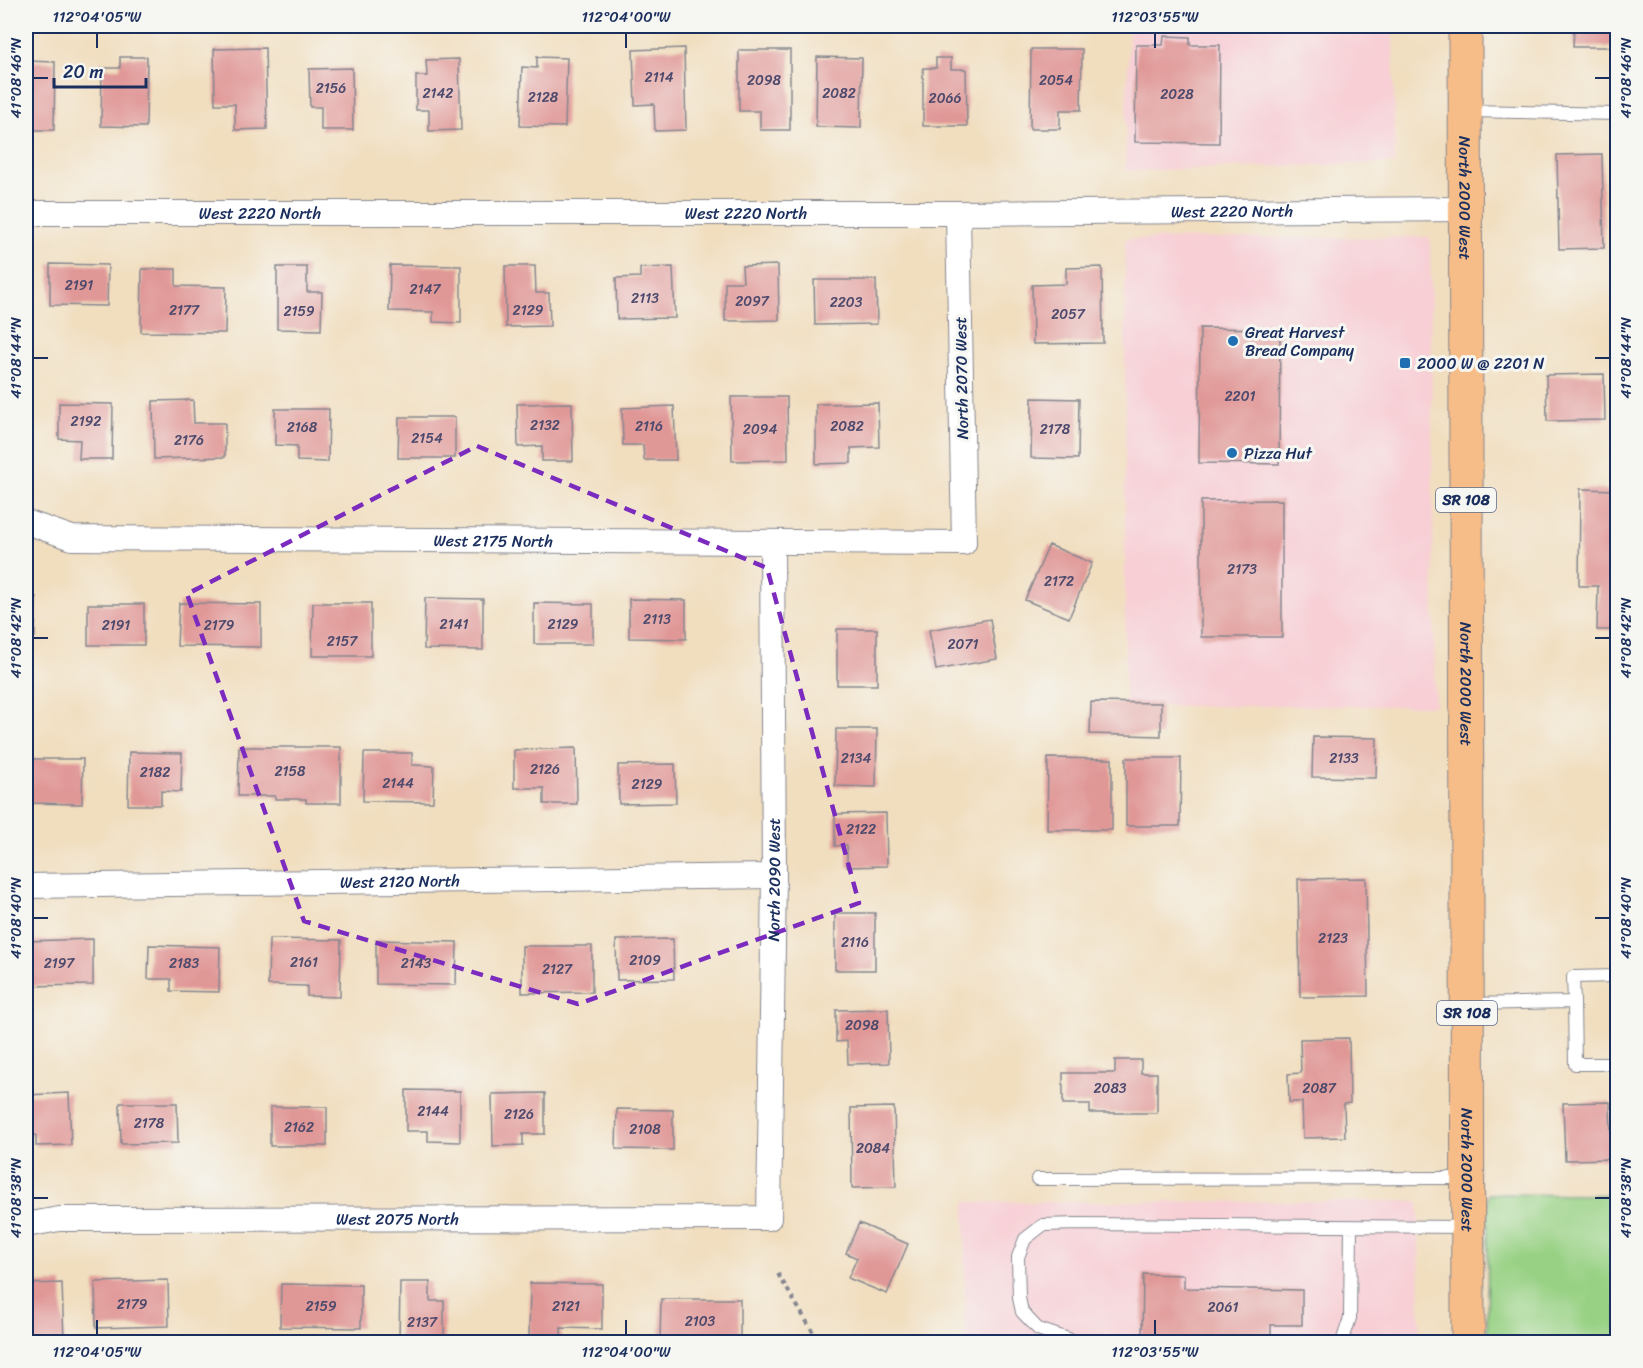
<svg xmlns="http://www.w3.org/2000/svg" width="1643" height="1368" viewBox="0 0 1643 1368" font-family="Sriracha,sans-serif">
  <rect width="100%" height="100%" fill="#f6f6f2"/>
  <filter id="ink" filterUnits="userSpaceOnUse"><feTurbulence type="fractalNoise" baseFrequency=".0167" numOctaves="2"/><feDisplacementMap in="SourceGraphic" scale="12" xChannelSelector="R" yChannelSelector="G"/><feConvolveMatrix kernelMatrix="1 2 1 2 8 2 1 2 1" color-interpolation-filters="sRGB"/></filter>
  <filter id="wash" filterUnits="userSpaceOnUse"><feTurbulence type="fractalNoise" baseFrequency=".008" numOctaves="4" result="noise"/><feDisplacementMap in="SourceGraphic" scale="24" xChannelSelector="R" yChannelSelector="G"/><feGaussianBlur stdDeviation="1.35" result="paint"/><feColorMatrix in="noise" values="0 0 0 0 0 0 0 0 0 0 0 0 0 0 0 0 0 1.4 0 .05"/><feComposite in="paint" operator="in"/></filter>
  <g filter="url(#wash)">
    <rect width="100%" height="100%" fill="#f1debf"/>
    <!-- built -->
    <path fill="#f7cfd5" d="M1129,26H1393L1395,163L1125,171Z
      M1430,237L1435,706H1125V239Z
      M1419,1201L1420,1342H965V1202Z"/>
    <!-- green -->
    <path fill="#98d184" stroke="#5a8071" stroke-width="1.5" d="M1488,1194L1617,1195V1342H1487Z"/>
    <g id="blocks">
      <!-- building -->
      <path fill="#e09897" d="M1574,26H1616V47H1573Z
        M1164,36L1190,37V45H1220L1219,143L1135,142L1136,45H1163Z
        M265,48L267,129L235,130V104H215L214,49Z
        M684,48L686,130L655,131L654,104L635,105L633,50Z
        M1031,49H1082L1081,110H1060V129H1030Z
        M739,50H790V130H760V111H739Z
        M120,57H147L146,127L101,126L102,68H120Z
        M537,57L567,58L565,127L520,126L522,67L537,68Z
        M817,57L862,58L861,128L816,127Z
        M936,58H951V69H966L967,126H923V68H936Z
        M459,59L461,130L429,131V110H416V76H427L426,60Z
        M26,61L55,62L54,130H26Z
        M352,68L353,130H321V107H310L309,69Z
        M1602,154L1604,248L1559,249L1557,155Z
        M50,264L108,265L107,306L50,305Z
        M390,265L461,266V323L433,322V312L389,311Z
        M778,265L779,320L725,321V282H743L742,266Z
        M505,266H535L536,293H549L550,326L506,327Z
        M277,267H307V292H322L321,330L277,329Z
        M673,267L675,318L617,319L616,278L640,277V268Z
        M1102,267L1103,343L1033,344L1032,285L1066,284V268Z
        M142,269H176V286L226,287L225,333L141,332Z
        M814,280H876L877,324L815,325Z
        M1200,328L1280,329L1279,464L1199,463Z
        M1604,374L1605,420L1547,421L1546,375Z
        M731,397H787L788,460L732,461Z
        M1032,398L1079,399L1078,459L1031,458Z
        M193,400L194,423H225V457L154,459L153,401Z
        M59,403L113,404L112,459H79L80,440L59,439Z
        M572,403L573,461H542V446L518,447L517,404Z
        M878,403L879,447L851,448V463L816,464V404Z
        M674,406L676,460H644L643,445H623L622,408Z
        M275,409H329L328,462L297,461V446L275,445Z
        M399,417H455V458H398Z
        M1580,489L1618,490V630H1597L1598,586H1579Z
        M1282,500V637H1201V501Z
        M1049,545L1092,563L1069,618L1025,600Z
        M26,597H36L35,637H26Z
        M425,598L483,599V650L424,649Z
        M629,599L686,600V639L629,638Z
        M179,603L261,604V647L177,646Z
        M313,603H371V656H312Z
        M534,603L593,604V644H534Z
        M88,604H144V645H88Z
        M990,619L997,659L936,670L929,630Z
        M837,629H877V685H837Z
        M1091,702L1161,703V736L1090,734Z
        M836,729H877L876,787L835,786Z
        M1313,737L1377,738L1376,778L1312,777Z
        M239,747H341V803H306V799H275V796H238Z
        M576,748L577,804H544V788H514V750Z
        M129,752L182,753L181,792L161,791V805H128Z
        M364,753H412V765L434,766L433,802L363,801Z
        M1048,758L1112,759V830H1047Z
        M1126,758H1181L1180,826H1126Z
        M26,759H83L82,804L26,803Z
        M675,764L676,803L619,804L618,765Z
        M886,813L887,866L847,867V845L835,846V814Z
        M1366,878L1368,996L1300,997L1298,879Z
        M835,913H875V970H835Z
        M93,939V985L26,986V941Z
        M269,939L341,940L340,997L307,996V986L268,985Z
        M673,939L674,979L617,980L616,940Z
        M376,940L457,942L456,985L376,984Z
        M149,945L220,947L219,992L171,991V979H148Z
        M522,946H592V992L522,993Z
        M888,1009L889,1063L848,1064L847,1041L836,1042V1010Z
        M1349,1038L1350,1103L1344,1104L1345,1137L1303,1138L1302,1102H1289L1288,1074L1301,1073L1300,1039Z
        M1115,1060H1141V1073H1157V1113H1090V1104H1063V1073H1115Z
        M406,1090L460,1091V1142L428,1141V1131H406Z
        M69,1093L71,1145L36,1146V1135L26,1136V1095Z
        M545,1093V1134H523V1145L493,1146L492,1094Z
        M1610,1102L1611,1132H1618V1159L1565,1160L1563,1103Z
        M120,1103H177L178,1143L121,1144Z
        M270,1107H327V1146H270Z
        M894,1107L896,1187L852,1188L851,1108Z
        M617,1109L673,1110V1150L616,1149Z
        M859,1223L908,1244L887,1294L848,1278L857,1258L846,1253Z
        M1143,1274L1184,1275V1288L1302,1290V1325H1271V1342H1174V1339H1142Z
        M168,1280L169,1326L96,1328L95,1282Z
        M400,1282H430V1301H444V1342H399Z
        M62,1283L64,1341L26,1342V1284Z
        M530,1283L602,1284V1329L561,1328V1342H529Z
        M281,1284L361,1285V1328L280,1327Z
        M661,1299H740V1342H660Z"/>
    </g>
  </g>
  <g filter="url(#ink)">
    <use href="#blocks" fill-opacity="0" stroke="#86868e" stroke-width="1.5"/>
    <g fill="none" stroke-linecap="round" stroke-linejoin="round">
      <!-- lane casing -->
      <g stroke="#86868e" stroke-width="14">
        <path id="lane" d="M1466,111L1618,114
          M1574,1002L1575,1064H1618
          M1468,1004L1574,1002L1573,977L1618,976
          M1037,1179L1465,1178
          M1077,1342L1038,1329L1022,1312L1019,1298L1018,1257L1025,1239L1043,1225L1078,1224L1466,1227
          M1342,1342L1350,1318L1351,1227"/>
      </g>
      <!-- street casing -->
      <g stroke="#86868e" stroke-width="26">
        <g id="street">
          <path id="s1" d="M26,213H958L1465,209"/>
          <path id="s2" d="M26,522L72,538L964,543L958,213"/>
          <path id="s3" d="M26,886L774,876"/>
          <path id="s4" d="M26,1225L59,1219L769,1218L774,876L772,542"/>
        </g>
      </g>
      <!-- primary casing -->
      <g stroke="#86868e" stroke-width="35">
        <g id="primary">
          <path id="s5" d="M1465,26L1468,1342"/>
        </g>
      </g>
      <!-- path -->
      <path stroke="#86868e" stroke-width="4" stroke-dasharray="4.5 4.5" stroke-linecap="butt" d="M778,1274L819,1342"/>
      <!-- lane -->
      <use href="#lane" stroke="#fff" stroke-width="12"/>
      <!-- street -->
      <use href="#street" stroke="#fff" stroke-width="24"/>
      <!-- primary -->
      <use href="#primary" stroke="#f7bd88" stroke-width="33"/>
    </g>
  </g>
  <!-- marked area -->
  <path fill="none" stroke="#7b2cbf" stroke-width="4.5" stroke-dasharray="12 8" stroke-linejoin="round" d="M477,446L767,568L859,903L578,1004L304,921L187,594Z"/>
  <!-- ticks -->
  <path fill="none" stroke="#1b2f5e" stroke-width="2" d="M97,33V48M626,33V48M1155,33V48M33,78H48M1595,78H1610M33,358H48M1595,358H1610M33,638H48M1595,638H1610M33,918H48M1595,918H1610M33,1198H48M1595,1198H1610M97,1320V1335M626,1320V1335M1155,1320V1335"/>
  <!-- markers -->
  <g fill="#1f6fb2" stroke="#f6f6f2" stroke-width="2">
    <circle cx="1233" cy="341" r="6"/>
    <rect x="1399" y="357" width="12" height="12" rx="3"/>
    <circle cx="1232" cy="453" r="6"/>
  </g>
  <g text-anchor="middle" stroke-width="6" stroke-linejoin="round" paint-order="stroke">
    <!-- number labels -->
    <g font-size="14" fill="#4c496c">
      <text x="659" y="82">2114</text>
      <text x="764" y="85">2098</text>
      <text x="1056" y="85">2054</text>
      <text x="331" y="93">2156</text>
      <text x="438" y="98">2142</text>
      <text x="839" y="98">2082</text>
      <text x="1177" y="99">2028</text>
      <text x="543" y="102">2128</text>
      <text x="945" y="103">2066</text>
      <text x="79" y="290">2191</text>
      <text x="425" y="294">2147</text>
      <text x="645" y="303">2113</text>
      <text x="752" y="306">2097</text>
      <text x="846" y="307">2203</text>
      <text x="184" y="315">2177</text>
      <text x="528" y="315">2129</text>
      <text x="299" y="316">2159</text>
      <text x="1068" y="319">2057</text>
      <text x="1240" y="401">2201</text>
      <text x="86" y="426">2192</text>
      <text x="545" y="430">2132</text>
      <text x="649" y="431">2116</text>
      <text x="847" y="431">2082</text>
      <text x="302" y="432">2168</text>
      <text x="760" y="434">2094</text>
      <text x="1055" y="434">2178</text>
      <text x="427" y="443">2154</text>
      <text x="189" y="445">2176</text>
      <text x="1242" y="574">2173</text>
      <text x="1059" y="586">2172</text>
      <text x="657" y="624">2113</text>
      <text x="454" y="629">2141</text>
      <text x="563" y="629">2129</text>
      <text x="116" y="630">2191</text>
      <text x="219" y="630">2179</text>
      <text x="342" y="646">2157</text>
      <text x="963" y="649">2071</text>
      <text x="856" y="763">2134</text>
      <text x="1344" y="763">2133</text>
      <text x="545" y="774">2126</text>
      <text x="290" y="776">2158</text>
      <text x="155" y="777">2182</text>
      <text x="398" y="788">2144</text>
      <text x="647" y="789">2129</text>
      <text x="861" y="834">2122</text>
      <text x="1333" y="943">2123</text>
      <text x="855" y="947">2116</text>
      <text x="645" y="965">2109</text>
      <text x="304" y="967">2161</text>
      <text x="59" y="968">2197</text>
      <text x="184" y="968">2183</text>
      <text x="416" y="968">2143</text>
      <text x="557" y="974">2127</text>
      <text x="862" y="1030">2098</text>
      <text x="1110" y="1093">2083</text>
      <text x="1319" y="1093">2087</text>
      <text x="433" y="1116">2144</text>
      <text x="519" y="1119">2126</text>
      <text x="149" y="1128">2178</text>
      <text x="299" y="1132">2162</text>
      <text x="645" y="1134">2108</text>
      <text x="873" y="1153">2084</text>
      <text x="132" y="1309">2179</text>
      <text x="321" y="1311">2159</text>
      <text x="566" y="1311">2121</text>
      <text x="1223" y="1312">2061</text>
      <text x="700" y="1326">2103</text>
      <text x="422" y="1327">2137</text>
    </g>
    <!-- shield labels -->
    <g fill="#f6f6f2" stroke="#5d6b8a" stroke-width="1.5">
      <rect x="1436" y="488" width="60" height="24" rx="4.5"/>
      <rect x="1437" y="1001" width="60" height="24" rx="4.5"/>
    </g>
    <g font-size="15" font-weight="bold" fill="#1b2f5e">
      <text x="1466" y="505">SR 108</text>
      <text x="1467" y="1018">SR 108</text>
    </g>
    <!-- street labels -->
    <g font-size="16" fill="#1b2f5e" stroke="#f6f6f2">
      <text dy="6" stroke="none"><textPath href="#s5" startOffset="172">North 2000 West</textPath></text>
      <text dy="6" stroke="none"><textPath href="#s1" startOffset="1206">West 2220 North</textPath></text>
      <text dy="6" stroke="none"><textPath href="#s1" startOffset="234">West 2220 North</textPath></text>
      <text dy="6" stroke="none"><textPath href="#s1" startOffset="720">West 2220 North</textPath></text>
      <text transform="translate(961 378) rotate(-91)" y="6">North 2070 West</text>
      <text dy="6" stroke="none"><textPath href="#s2" startOffset="470">West 2175 North</textPath></text>
      <text dy="6" stroke="none"><textPath href="#s5" startOffset="658">North 2000 West</textPath></text>
      <text dy="6" stroke="none"><textPath href="#s4" startOffset="1082">North 2090 West</textPath></text>
      <text dy="6" stroke="none"><textPath href="#s3" startOffset="374">West 2120 North</textPath></text>
      <text dy="6" stroke="none"><textPath href="#s5" startOffset="1144">North 2000 West</textPath></text>
      <text dy="6" stroke="none"><textPath href="#s4" startOffset="372">West 2075 North</textPath></text>
    </g>
    <!-- poi labels -->
    <g font-size="16" fill="#1b2f5e" stroke="#f6f6f2" text-anchor="start">
      <text x="1245" y="338">Great Harvest<tspan x="1245" dy="18">Bread Company</tspan></text>
      <text x="1417" y="369">2000 W @ 2201 N</text>
      <text x="1244" y="459">Pizza Hut</text>
    </g>
  </g>
  <!-- margin -->
  <rect width="1643" height="1368" fill="none" stroke="#f6f6f2" stroke-width="66"/>
  <!-- scale -->
  <path d="M54 78v9h92v-9" fill="none" stroke="#1b2f5e" stroke-width="3"/>
  <text x="63" y="78" font-size="18" fill="#1b2f5e" stroke="#f6f6f2" stroke-width="4.5" paint-order="stroke">20 m</text>
  <rect x="33" y="33" width="1577" height="1302" fill="none" stroke="#1b2f5e" stroke-width="2"/>
  <g font-size="15" text-anchor="middle" fill="#1b2f5e">
    <text x="97" y="22">112°04'05"W</text>
    <text x="626" y="22">112°04'00"W</text>
    <text x="1155" y="22">112°03'55"W</text>
    <text transform="translate(16 78) rotate(-90)" y="5">41°08'46"N</text>
    <text transform="translate(1626 78) rotate(-90)" y="5">41°08'46"N</text>
    <text transform="translate(16 358) rotate(-90)" y="5">41°08'44"N</text>
    <text transform="translate(1626 358) rotate(-90)" y="5">41°08'44"N</text>
    <text transform="translate(16 638) rotate(-90)" y="5">41°08'42"N</text>
    <text transform="translate(1626 638) rotate(-90)" y="5">41°08'42"N</text>
    <text transform="translate(16 918) rotate(-90)" y="5">41°08'40"N</text>
    <text transform="translate(1626 918) rotate(-90)" y="5">41°08'40"N</text>
    <text transform="translate(16 1198) rotate(-90)" y="5">41°08'38"N</text>
    <text transform="translate(1626 1198) rotate(-90)" y="5">41°08'38"N</text>
    <text x="97" y="1357">112°04'05"W</text>
    <text x="626" y="1357">112°04'00"W</text>
    <text x="1155" y="1357">112°03'55"W</text>
  </g>
</svg>
